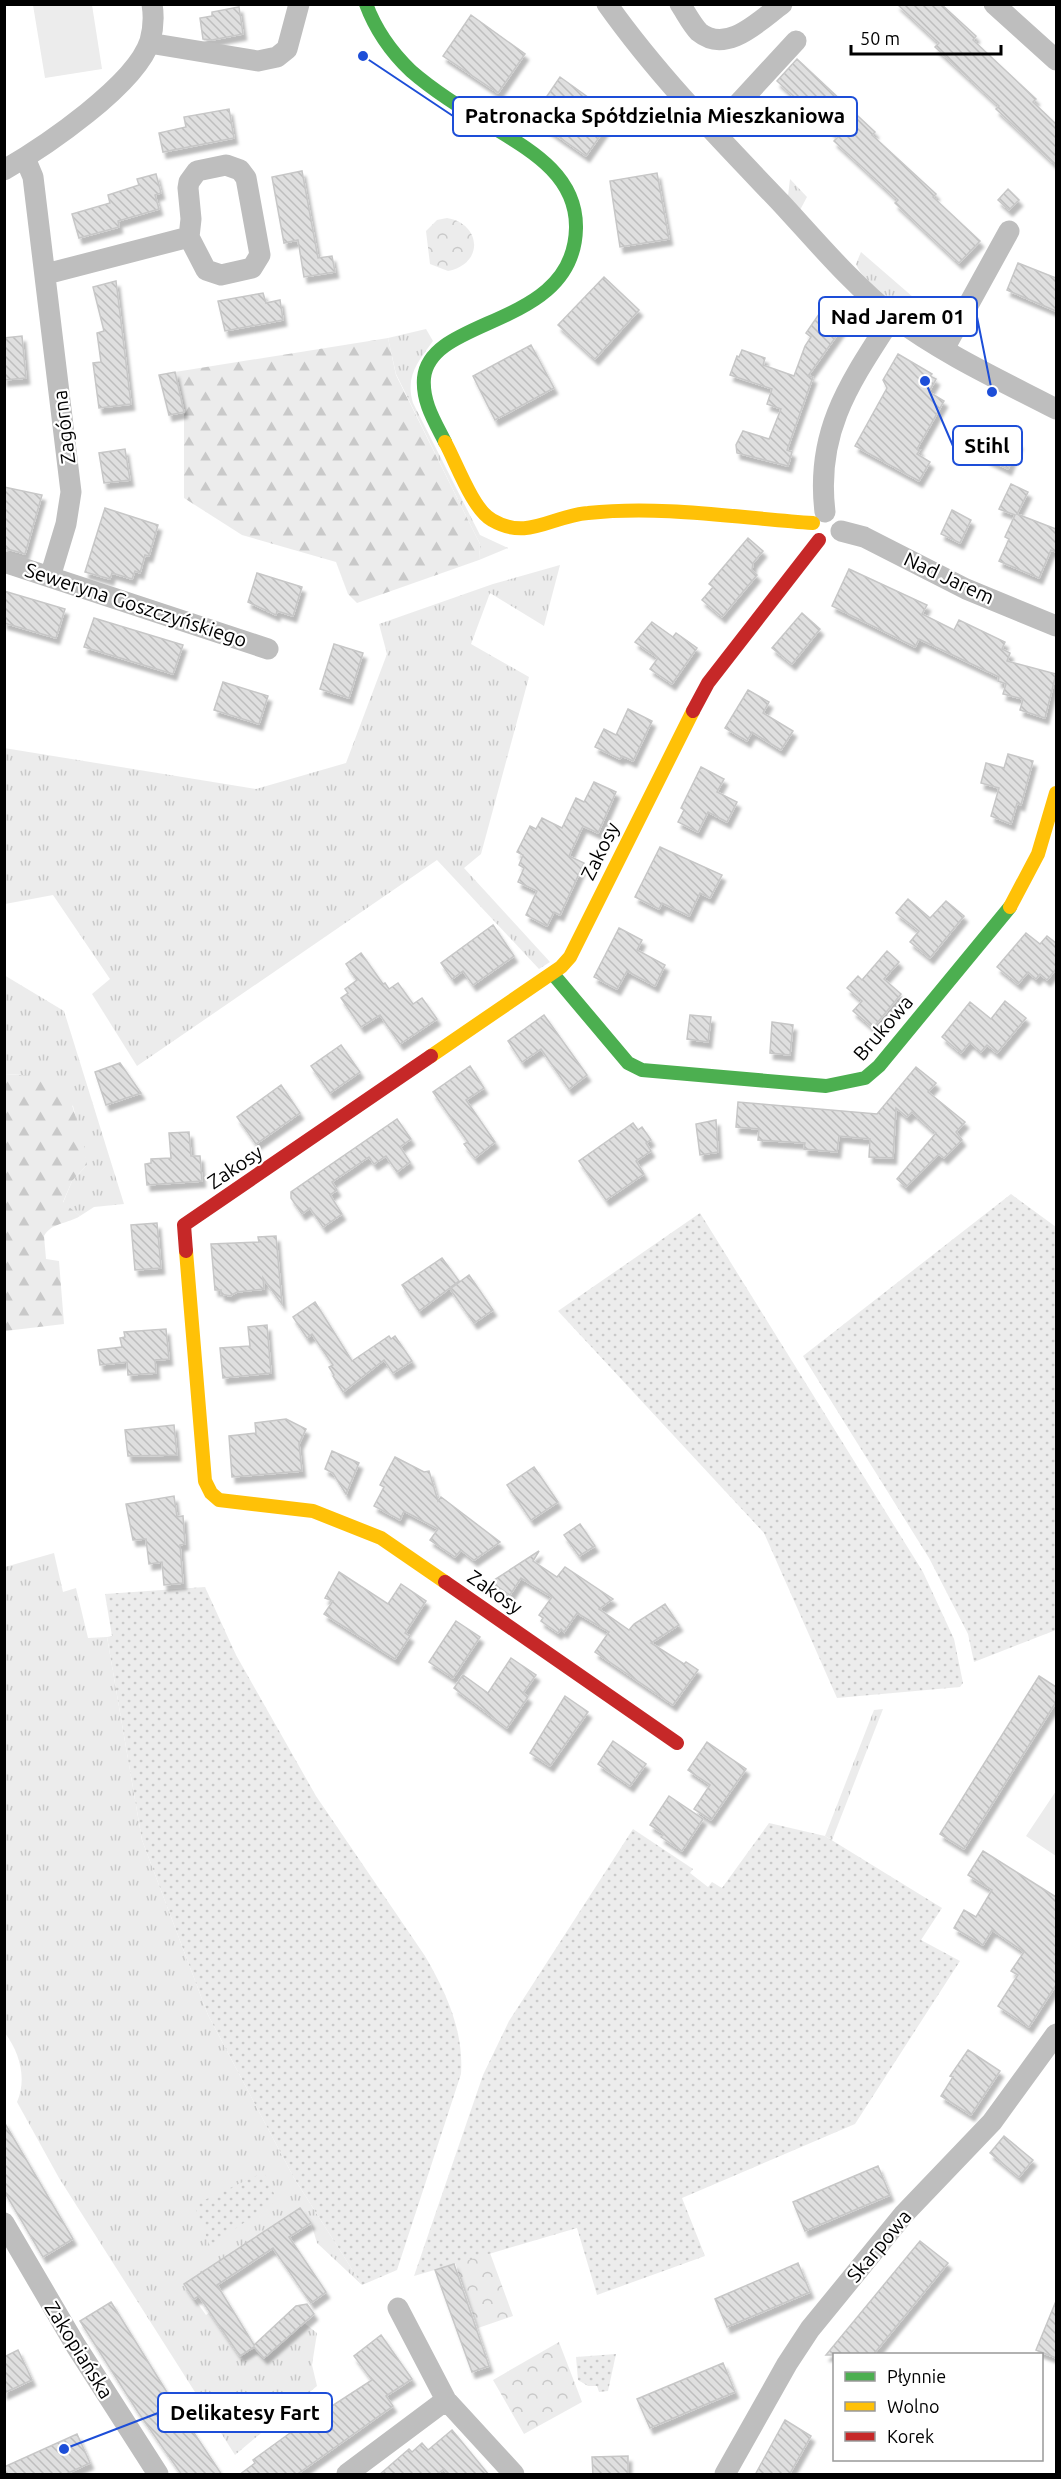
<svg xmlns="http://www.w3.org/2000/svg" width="1061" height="2479" viewBox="0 0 1061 2479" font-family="Ubuntu,sans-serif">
  <defs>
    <pattern id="grass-tufts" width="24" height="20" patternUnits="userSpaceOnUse" patternTransform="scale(1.5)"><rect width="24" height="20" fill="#ececec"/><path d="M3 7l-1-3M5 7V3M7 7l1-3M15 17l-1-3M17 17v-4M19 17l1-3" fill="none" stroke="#c9c9c9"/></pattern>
    <pattern id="forest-firs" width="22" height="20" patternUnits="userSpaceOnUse" patternTransform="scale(1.5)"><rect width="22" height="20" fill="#ececec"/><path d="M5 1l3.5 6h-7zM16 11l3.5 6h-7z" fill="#c9c9c9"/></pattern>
    <pattern id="park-crowns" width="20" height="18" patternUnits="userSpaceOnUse" patternTransform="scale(1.5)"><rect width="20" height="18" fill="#ececec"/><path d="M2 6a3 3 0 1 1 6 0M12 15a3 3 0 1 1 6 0" fill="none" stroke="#c9c9c9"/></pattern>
    <pattern id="garden-dots" width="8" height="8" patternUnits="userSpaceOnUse" patternTransform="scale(1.5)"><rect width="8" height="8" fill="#ececec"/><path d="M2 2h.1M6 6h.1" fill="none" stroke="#c9c9c9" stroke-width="1.8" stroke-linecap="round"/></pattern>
    <pattern id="building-back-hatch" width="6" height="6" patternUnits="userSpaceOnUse" patternTransform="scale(1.5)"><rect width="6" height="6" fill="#dfdfdf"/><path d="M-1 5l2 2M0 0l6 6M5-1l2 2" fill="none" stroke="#bebebe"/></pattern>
    <filter id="shadow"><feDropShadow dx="3.5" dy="6" stdDeviation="1.5" flood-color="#0004"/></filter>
  </defs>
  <rect width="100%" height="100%" fill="#fff"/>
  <!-- grass -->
  <path fill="url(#grass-tufts)" d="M790,179L807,197L800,210L788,196Z
    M861,252L928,310L921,321C904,308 864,285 856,264Z
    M426,329L433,341C418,362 405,376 413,403L480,535L508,548L479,560L480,544L396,374L388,338Z
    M560,565L544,626L490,593L471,644L529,677L481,854L464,868L550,962L539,969L437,860L137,1066L92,994L110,979L53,895L5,904L4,748L256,789L346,763L387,654L379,624L493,584Z
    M4,975L64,1011L124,1204L94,1207L80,1216L63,1203L72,1181L87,1165L73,1106L22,1075L5,1074Z
    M54,1553L63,1592L76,1588L88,1638L107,1637L142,1840L208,2015L294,2178L362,2285L317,2243L311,2223L184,2284L206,2315L210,2312L240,2356L254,2347L264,2358L304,2323L317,2333L312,2365L317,2386L235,2455L59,2178L17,2102C27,2079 20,2053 5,2033V1567Z
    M883,1709L832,1840L825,1836L874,1710Z"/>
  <!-- forest -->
  <path fill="url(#forest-firs)" d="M388,338L396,375L480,544L479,560L357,603L348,594L336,562L242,535L184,498V412L175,372Z
    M5,1074L44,1077L66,1086L83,1140L87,1165L72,1181L63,1202L80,1216C68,1224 52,1222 44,1236L46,1259L59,1261L64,1324L5,1331Z"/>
  <!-- park -->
  <path fill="url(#park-crowns)" d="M447,218C482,224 484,264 448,271L430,264L426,231L437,220Z
    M490,2253L513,2316L478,2328L455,2263Z
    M559,2342L582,2402L524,2434L493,2380Z"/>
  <!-- garden -->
  <path fill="url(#garden-dots)" d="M1011,1194L1056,1227V1630L974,1662L968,1634L929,1558L803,1356Z
    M700,1213L923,1572L954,1639L963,1683L960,1687L837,1698L764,1533L558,1311Z
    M205,1587L236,1655L316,1796L425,1956C446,1992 464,2031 461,2074L397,2270L362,2285L294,2178L208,2015L142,1840L107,1637L112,1636L105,1594Z
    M769,1823L825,1836L942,1908L921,1940L960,1961L855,2124L682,2198L705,2256L597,2295L577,2228L414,2276L483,2075L509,2021L633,1829L693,1869L690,1873L708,1887L712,1882L722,1888Z
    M264,2172L277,2200L210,2246L194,2205Z
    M616,2354L608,2391L599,2392L597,2386H588L578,2380L576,2357Z"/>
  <!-- pitch -->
  <path fill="#ececec" d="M33,5H92L102,69L45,78Z
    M1056,1791V1856L1026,1836Z"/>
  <!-- building -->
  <path fill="url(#building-back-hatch)" stroke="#c7c7c7" stroke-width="1.5" filter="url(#shadow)" d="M897,4H941L976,36L973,40L1036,99L1033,102L1056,124V165L996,109L999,106L935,47L939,43Z
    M239,7L243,34L212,40L203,39L200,18L212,16V12Z
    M471,15L525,54L498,93L443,56Z
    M797,59L875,132L872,135L936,194L933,197L980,241L959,263L895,203L898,200L834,141L838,137L777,81Z
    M560,77L614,116L586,156L532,118Z
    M229,109L234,138L163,152L159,133L186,127L184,117Z
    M302,171L318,258L332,256L335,272L304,277L298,240L284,243L272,177Z
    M657,173L669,239L620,247L610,181Z
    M156,174L161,193L155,195L159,209L118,221L119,227L79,238L72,214L110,203L108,195L139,185L137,179Z
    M1008,189L1019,200L1009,210L998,200Z
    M1018,263L1056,278V311L1007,290Z
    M604,277L639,310L595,359L558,325Z
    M116,281L131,404L99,408L93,363L101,362L97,333L104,331L93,287Z
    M263,293L266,303L280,300L283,320L225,331L218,301Z
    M830,298L852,314L808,376L813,377L787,450L792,452L788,466L737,453L736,445L743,431L769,439L781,409L767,404L772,389L730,375L737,356L739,357L742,350L765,358L763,365L794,376L805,346L811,337L806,333Z
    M22,336L26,378L4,380V338Z
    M531,345L554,388L495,420L473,376Z
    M898,354L932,374L930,376L936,379L929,392L944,401L917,449L920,450L917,454L930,462L919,481L855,446L887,388L883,380Z
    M175,372L184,412L169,415L159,375Z
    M997,434L1019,443L1008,469L987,459Z
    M125,449L130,480L104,483L99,453Z
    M1011,484L1028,492L1017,514L1056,529V552L1051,550L1039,578L999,561L1009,539L1005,537L1015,515L999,509Z
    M4,487L42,495L25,554L4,548Z
    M105,508L158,525L149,556L145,555L140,573L135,571L132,579L112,573L110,579L85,572Z
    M952,510L971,520L960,543L941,534Z
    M748,538L763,551L753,563L752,570L757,575L722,617L702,600L713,587L709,584Z
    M849,569L927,605L922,614L954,630L959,620L1005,642L1002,649L1010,653L1007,661L1056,674L1045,718L1020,710L1023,699L1003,694L1006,684L998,681L999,677L919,639L915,647L832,606Z
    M257,573L302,587L293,616L277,611L276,615L248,602Z
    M4,591L65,609L56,638L4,623Z
    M802,613L820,629L792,664L772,648Z
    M94,618L183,645L173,674L84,647Z
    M652,622L673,637L676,633L697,648L672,684L650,669L658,658L635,642Z
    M334,644L363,653L349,698L320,689Z
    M223,682L268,696L259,724L214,710Z
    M748,690L769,702L763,713L793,731L781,750L752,732L747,741L725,728Z
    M628,709L652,721L633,761L622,756L620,759L595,747L604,729L616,735Z
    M1008,754L1033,761L1021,805L1017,803L1011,824L991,816L999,788L981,783L986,763L1004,768Z
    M701,767L724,779L717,792L737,802L727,822L708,812L698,832L678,822L684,810L681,808Z
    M594,782L616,792L598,833L583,826L569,856L584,863L560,915L554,912L547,926L526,915L537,891L518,882L524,868L519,865L523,855L517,852L530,826L536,829L542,818L562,828L576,798L584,802Z
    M660,847L722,875L710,898L700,893L689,916L662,903L659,909L635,897Z
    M908,899L930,918L946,901L964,916L930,958L910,942L919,931L896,913Z
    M493,925L514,956L473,985L463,971L452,979L441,963Z
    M619,928L642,940L637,950L665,965L655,986L627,971L617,989L594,977Z
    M1026,933L1040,944L1047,936L1056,943V969L1047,980L1040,974L1036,979L1028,972L1018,984L997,967Z
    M887,951L899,962L884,979L901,994L873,1028L853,1011L862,1001L847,988L858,976L862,980Z
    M361,953L383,984L385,983L389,989L398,983L413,1004L422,998L437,1019L400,1044L380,1015L361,1027L341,998L348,993L345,989L357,980L346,964Z
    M1005,1001L1026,1018L997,1053L987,1045L981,1052L970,1042L961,1053L942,1037L970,1002L991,1019Z
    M544,1015L587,1075L569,1089L541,1049L522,1062L508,1041Z
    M690,1015L711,1017L708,1042L687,1039Z
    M772,1022L793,1025L790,1055L770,1053Z
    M341,1045L360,1072L330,1093L311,1066Z
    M120,1063L141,1093L106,1105L95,1072Z
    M470,1066L484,1088L466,1100L495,1142L475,1158L464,1144L468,1142L433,1092Z
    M916,1067L936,1083L928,1092L965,1122L956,1132L962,1140L944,1158L939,1154L906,1187L897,1179L936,1133L912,1112L907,1117L896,1108L893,1158L869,1157L870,1139L839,1136L837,1152L804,1149L805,1143L758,1140L759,1129L736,1127L738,1102L877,1114Z
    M281,1085L300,1113L256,1144L237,1117Z
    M397,1119L411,1139L400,1147L410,1162L397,1172L386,1156L374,1164L369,1157L332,1182L337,1190L330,1195L342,1214L323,1227L310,1208L302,1214L291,1198V1192Z
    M716,1120L718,1152L700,1155L696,1124Z
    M633,1123L638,1130L642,1127L651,1140L646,1143L651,1151L636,1161L644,1174L606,1200L579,1161Z
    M189,1132L191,1156H200L202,1181L147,1185L145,1164L151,1163V1159L171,1158L169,1133Z
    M157,1223L161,1268L135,1270L131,1225Z
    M276,1236L282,1304L263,1278L264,1289L237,1292L230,1296L221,1294V1290H215L211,1244L259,1242L258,1237Z
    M442,1258L459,1281L419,1311L402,1285Z
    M469,1275L493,1310L474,1323L450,1289Z
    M315,1302L352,1361L389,1336L391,1339L395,1336L412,1361L393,1373L384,1360L343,1392L333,1376L334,1375L329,1367L333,1365L312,1334L307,1338L293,1317Z
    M267,1325L271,1373L223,1378L220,1348L250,1346L248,1327Z
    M166,1329L169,1359L155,1360L156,1373L128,1375L127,1362L100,1365L98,1350L122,1347L120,1338L125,1337L124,1332Z
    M286,1419L306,1429L299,1444L302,1471L232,1477L229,1436L256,1433L255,1423Z
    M174,1425L177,1455L128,1456L125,1430Z
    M332,1451L359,1463L346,1494L333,1473L325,1469Z
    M395,1457L424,1472L429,1471L438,1501L441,1497L500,1542L474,1560L461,1550L455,1557L430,1540L438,1529L404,1511L400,1520L374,1506L384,1487L380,1485Z
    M534,1467L558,1502L531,1520L507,1485Z
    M174,1496L177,1517L183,1516L185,1544L180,1545L183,1583L164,1585L162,1562L149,1564L146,1539L133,1540L126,1504Z
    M580,1524L595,1546L579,1556L564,1535Z
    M539,1551L533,1561L557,1577L565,1567L613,1599L599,1609L629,1630L634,1624L665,1604L679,1625L651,1643L684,1664L686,1662L698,1670L673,1705L595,1652L609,1632L577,1613L564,1632L561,1629L558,1633L541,1621L543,1618L539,1615L552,1597L521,1578L510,1595L491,1582Z
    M339,1572L388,1604L401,1584L426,1601L405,1633L410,1636L395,1659L324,1614L333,1601L325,1598Z
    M456,1621L480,1637L453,1678L429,1662Z
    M511,1658L536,1675L523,1693L528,1697L507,1728L454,1688L463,1675L488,1693Z
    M1039,1676L1056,1687V1702L964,1849L940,1834Z
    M565,1696L588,1712L550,1766L530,1753Z
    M613,1741L646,1764L630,1786L598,1764Z
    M707,1742L746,1769L711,1820L694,1809L710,1785L688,1770Z
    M669,1796L703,1819L682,1851L661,1837L664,1834L650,1825Z
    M983,1851L1056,1897V1985L1029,2027L998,2006L1018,1975L1011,1971L1024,1952L992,1930L983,1945L954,1928L964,1910L976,1917L992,1890L968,1875Z
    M968,2050L1000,2071L971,2115L941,2096L953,2077L950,2076Z
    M4,2122L73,2239L43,2257L4,2191Z
    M1004,2136L1033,2160L1019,2177L990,2153Z
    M878,2166L890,2195L805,2231L793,2202Z
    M300,2208L311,2223L289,2237L326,2292L311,2303L273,2248L217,2285L254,2345L296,2306L307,2304L314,2314L264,2358L254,2347L240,2356L199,2296L194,2299L184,2284Z
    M920,2241L948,2263L873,2355H826Z
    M798,2263L810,2292L727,2327L715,2299Z
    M454,2264L489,2366L472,2372L435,2270Z
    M1056,2301V2358L1036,2350Z
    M111,2302L168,2394L222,2475H182L138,2412L80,2321Z
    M381,2335L412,2379L386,2396L393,2406L296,2475H239L255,2463L253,2460L290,2433L372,2380L354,2356Z
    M18,2350L32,2380L4,2393V2357Z
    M723,2363L735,2392L650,2428L637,2399Z
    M785,2420L811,2436L789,2475H755Z
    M452,2430L489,2475H448L444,2469L436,2475H379L409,2449L412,2452L422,2443L428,2450Z
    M77,2434L90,2463L64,2475H4V2467Z
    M628,2456V2475H593L592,2457Z"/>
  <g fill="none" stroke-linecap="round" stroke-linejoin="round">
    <!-- street -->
    <path stroke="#bebebe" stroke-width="21" d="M607,4C658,76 721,140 781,203C817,242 852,284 894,317C943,354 1002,381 1056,409
      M680,4C686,13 692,25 699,32C727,55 760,20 782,4
      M994,4L1056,60
      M149,43L258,61L277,57L287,49L299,4
      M713,131L796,41
      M25,158L33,177L71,492L66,524L50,577
      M226,165L240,170L246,178L260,255L252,268L221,275L206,270L189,237L191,219L188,188L189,182L197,171Z
      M4,170C44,147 136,85 150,41C153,30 154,16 152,4
      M46,274L189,237
      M944,349L1009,231
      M825,512C815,430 851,381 893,316
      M841,531L864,537L966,589L1056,626
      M4,562L268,649
      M4,2223L76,2346L158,2474
      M398,2308L446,2400L514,2474
      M347,2474L446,2400
      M725,2474L787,2364L810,2329L904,2214L992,2122L1056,2034"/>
    <!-- fast -->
    <path stroke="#4caf50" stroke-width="14" d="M366,4C376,31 390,51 411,71C434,91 460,107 486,123C526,148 577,173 576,228C574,329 430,315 424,378C422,402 435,422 445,442
      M553,974L628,1063L642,1070L826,1086L865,1078L879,1066L1010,907"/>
    <!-- slow -->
    <path stroke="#ffc107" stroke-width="14" d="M445,442C456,462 473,510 492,520C528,541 551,516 588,513C662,505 739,518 813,523
      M1010,907L1038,854L1056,793
      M431,1056L561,967L570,957L693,711
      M186,1251L205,1481L211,1493L219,1500L313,1511L381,1538L445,1582"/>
    <!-- jam -->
    <path stroke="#c62828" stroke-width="14" d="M693,711L708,683L819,540
      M186,1251L184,1225L431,1056
      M445,1582L677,1743"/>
  </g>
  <g text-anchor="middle" stroke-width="4.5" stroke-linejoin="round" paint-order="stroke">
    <!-- street labels -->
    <g font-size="20" fill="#000" stroke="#fff">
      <text transform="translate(64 427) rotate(-97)" y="7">Zagórna</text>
      <text transform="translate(949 578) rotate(25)" y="7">Nad Jarem</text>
      <text transform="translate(136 605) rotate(18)" y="7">Seweryna Goszczyńskiego</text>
      <text transform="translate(600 851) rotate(-64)" y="7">Zakosy</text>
      <text transform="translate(883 1028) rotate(-49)" y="7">Brukowa</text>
      <text transform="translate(235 1167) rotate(-34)" y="7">Zakosy</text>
      <text transform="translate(495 1592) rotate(35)" y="7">Zakosy</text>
      <text transform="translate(879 2246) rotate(-50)" y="7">Skarpowa</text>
      <text transform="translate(79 2350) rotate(58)" y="7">Zakopiańska</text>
    </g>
  </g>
  <!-- callouts -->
  <path fill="none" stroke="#1d4ed8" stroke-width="2" d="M363 56L453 116M992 392L977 317M925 381L953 446M64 2449L158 2413"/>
  <g fill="#1d4ed8" stroke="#fff" stroke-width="2">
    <circle cx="363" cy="56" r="6"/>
    <circle cx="992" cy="392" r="6"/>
    <circle cx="925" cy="381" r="6"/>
    <circle cx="64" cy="2449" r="6"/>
  </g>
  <g fill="#fff" stroke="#1d4ed8" stroke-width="2">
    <rect x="453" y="97" width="404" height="39" rx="6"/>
    <rect x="819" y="297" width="158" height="39" rx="6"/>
    <rect x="953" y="426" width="69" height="39" rx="6"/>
    <rect x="158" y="2393" width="174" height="39" rx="6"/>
  </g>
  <g font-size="21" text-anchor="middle" font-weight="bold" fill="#000">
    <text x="655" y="123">Patronacka Spółdzielnia Mieszkaniowa</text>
    <text x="898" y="324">Nad Jarem 01</text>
    <text x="987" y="453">Stihl</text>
    <text x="245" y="2420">Delikatesy Fart</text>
  </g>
  <!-- border -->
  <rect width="1061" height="2479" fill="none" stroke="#000000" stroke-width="12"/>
  <!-- legend -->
  <rect x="833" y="2353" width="210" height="108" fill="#ffffff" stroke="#999999" stroke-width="1.5"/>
  <rect x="845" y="2372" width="30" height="9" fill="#4caf50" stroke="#999999" stroke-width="1.5"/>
  <text x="887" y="2383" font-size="18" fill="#000000">Płynnie</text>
  <rect x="845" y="2402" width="30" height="9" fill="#ffc107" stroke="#999999" stroke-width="1.5"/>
  <text x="887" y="2413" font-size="18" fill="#000000">Wolno</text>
  <rect x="845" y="2432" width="30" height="9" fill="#c62828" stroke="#999999" stroke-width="1.5"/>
  <text x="887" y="2443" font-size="18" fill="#000000">Korek</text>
  <!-- scale -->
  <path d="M851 45v9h150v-9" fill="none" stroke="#000000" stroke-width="3"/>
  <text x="860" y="45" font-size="18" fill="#000000" stroke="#ffffff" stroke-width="4.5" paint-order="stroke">50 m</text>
</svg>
